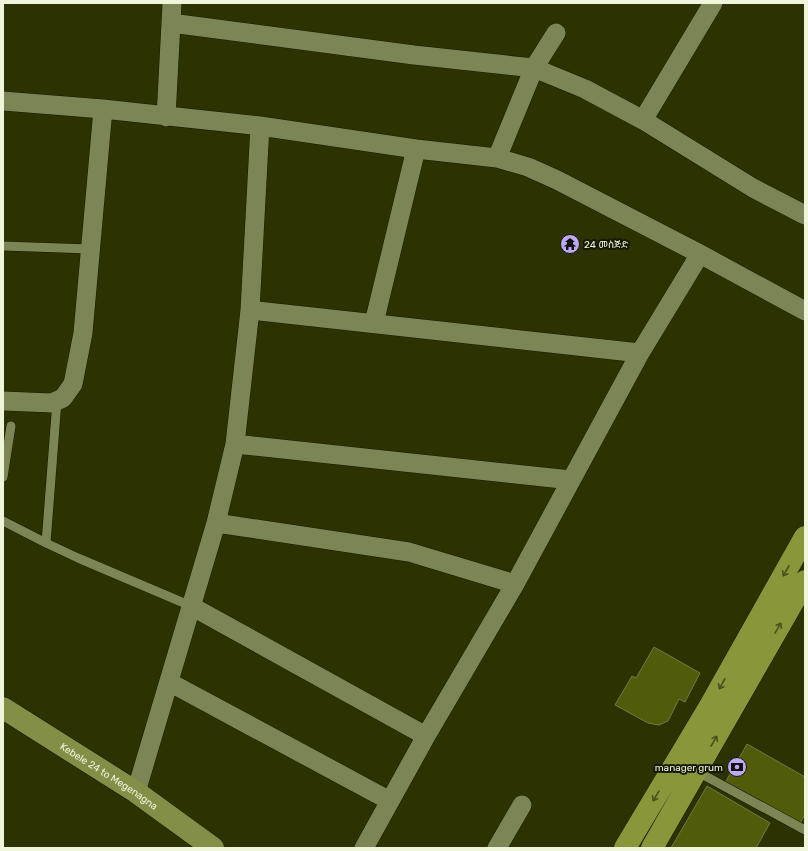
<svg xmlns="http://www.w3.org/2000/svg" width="808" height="851" viewBox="0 0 808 851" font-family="Rubik,'Noto Sans Ethiopic',sans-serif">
  <rect width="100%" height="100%" fill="#2d3300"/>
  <!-- building -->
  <path fill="#515b09" stroke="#717a49" d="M654,647L700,673L685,702L679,699L668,721L659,725L648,723L615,705L632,676L636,678Z
    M747,744L805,777V814L799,825L725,783Z
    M707,786L770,823L756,848H671Z"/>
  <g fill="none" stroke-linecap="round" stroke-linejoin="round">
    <!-- service casing -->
    <g stroke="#161902" stroke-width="10">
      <path id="service" d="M3,246L90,249
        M57,401L46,543L78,558L191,606
        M3,477L11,426
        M3,521L46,543
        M696,771L805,830"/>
    </g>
    <!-- minor casing -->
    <g stroke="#161902" stroke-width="20">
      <path id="minor" d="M172,3L171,23L414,55L534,68L585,89L643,120L753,188L805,215
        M3,101L103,109L260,126L416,149L497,158L528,167L557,180L700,254L805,311
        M166,117L171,23
        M643,120L713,3
        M497,158L534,68L556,33
        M250,310L640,353
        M374,323L416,149
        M3,401L52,403L63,398L73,384L83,333L103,109
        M235,444L571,480
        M216,523L409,552L515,584
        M191,606L426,736
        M169,682L390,801
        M136,792L216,523L235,444L250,310L260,126
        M364,848L426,736L515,584L640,353L700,254
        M497,848L522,805"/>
    </g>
    <!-- secondary casing -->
    <g stroke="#161902" stroke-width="23">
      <g id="secondary">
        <path id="s1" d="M3,708L136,792L213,848"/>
      </g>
    </g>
    <!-- primary casing -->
    <g stroke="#161902" stroke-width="23">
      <path id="primary" d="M625,848L710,706L805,537
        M652,848L805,581"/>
    </g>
    <!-- service -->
    <use href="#service" stroke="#7c8554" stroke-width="9"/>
    <!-- minor -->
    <use href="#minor" stroke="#7c8554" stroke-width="19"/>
    <!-- secondary -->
    <use href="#secondary" stroke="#838e47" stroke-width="22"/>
    <!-- primary -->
    <use href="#primary" stroke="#89963a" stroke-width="22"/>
  </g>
  <!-- one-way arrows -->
  <defs><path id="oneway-shaft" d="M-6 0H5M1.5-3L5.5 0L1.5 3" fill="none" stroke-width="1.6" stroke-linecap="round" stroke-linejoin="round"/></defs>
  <g stroke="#4a511d">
    <use href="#oneway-shaft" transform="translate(786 571) rotate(119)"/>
    <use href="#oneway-shaft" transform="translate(778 628) rotate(-60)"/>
    <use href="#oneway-shaft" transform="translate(722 684) rotate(119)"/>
    <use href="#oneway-shaft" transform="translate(714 741) rotate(-60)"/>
    <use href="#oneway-shaft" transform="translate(656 796) rotate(121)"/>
  </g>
  <!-- icons -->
  <defs>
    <g id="temple-disc" transform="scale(1)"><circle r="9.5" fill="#bea9f4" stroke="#161906"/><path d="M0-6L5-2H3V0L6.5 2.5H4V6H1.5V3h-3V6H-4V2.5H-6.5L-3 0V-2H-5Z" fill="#111"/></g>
    <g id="bank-disc" transform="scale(1)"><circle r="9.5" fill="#bea9f4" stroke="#161906"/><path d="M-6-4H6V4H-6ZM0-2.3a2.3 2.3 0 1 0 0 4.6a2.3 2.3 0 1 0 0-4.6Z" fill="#111"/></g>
  </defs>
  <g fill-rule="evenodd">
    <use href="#temple-disc" x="570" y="244"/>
    <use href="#bank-disc" x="737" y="767"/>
  </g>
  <g text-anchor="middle" stroke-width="4" stroke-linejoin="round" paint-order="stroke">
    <!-- poi labels -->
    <g font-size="10" fill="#eff5db" stroke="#161906" text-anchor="start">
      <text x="584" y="248">24 መስጅድ</text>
      <text x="723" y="771" text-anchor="end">manager grum</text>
    </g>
    <!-- street labels -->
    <g font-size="10" fill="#eff5db" stroke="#161906">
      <text dy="4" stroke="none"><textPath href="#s1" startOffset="126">Kebele 24 to Megenagna</textPath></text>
    </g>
  </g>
  <!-- border -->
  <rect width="808" height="851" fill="none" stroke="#eff5db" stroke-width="8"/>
</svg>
